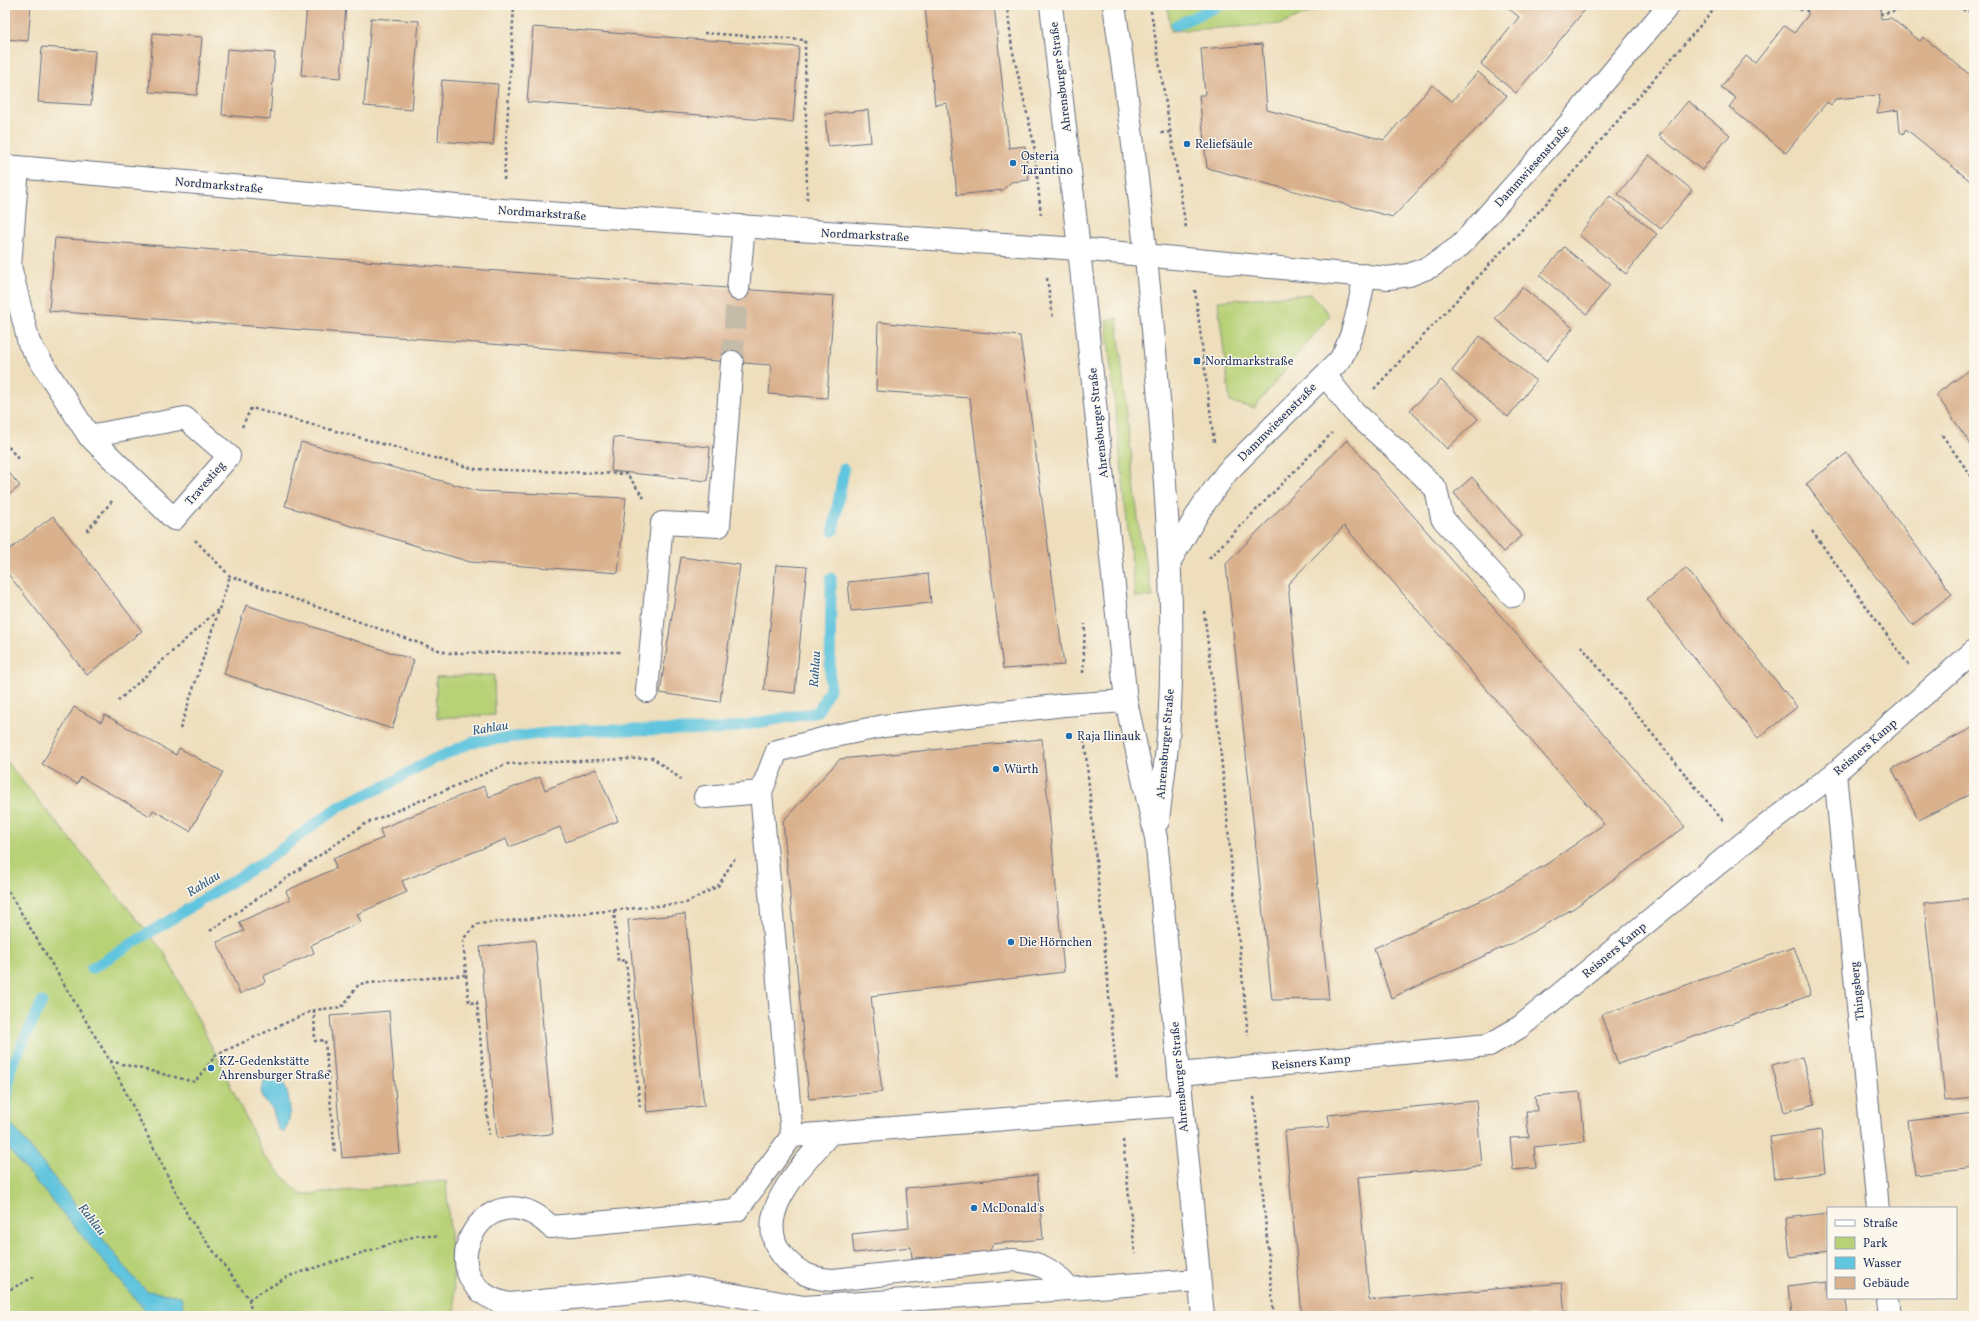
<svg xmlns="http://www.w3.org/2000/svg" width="1979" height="1321" viewBox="0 0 1979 1321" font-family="Vollkorn,serif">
  <rect width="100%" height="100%" fill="#fbf7ec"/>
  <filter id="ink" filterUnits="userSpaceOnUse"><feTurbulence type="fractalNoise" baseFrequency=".025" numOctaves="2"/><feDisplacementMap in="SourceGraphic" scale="8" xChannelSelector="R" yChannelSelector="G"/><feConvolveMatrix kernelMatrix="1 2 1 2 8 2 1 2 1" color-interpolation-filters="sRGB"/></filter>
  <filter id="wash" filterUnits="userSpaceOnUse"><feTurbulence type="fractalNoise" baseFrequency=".012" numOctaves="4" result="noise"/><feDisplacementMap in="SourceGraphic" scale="16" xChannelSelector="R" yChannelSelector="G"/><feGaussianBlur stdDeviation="0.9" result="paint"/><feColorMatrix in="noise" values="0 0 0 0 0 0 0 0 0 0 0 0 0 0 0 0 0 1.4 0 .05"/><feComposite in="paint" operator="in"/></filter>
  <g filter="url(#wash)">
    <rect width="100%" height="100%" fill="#eedebc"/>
    <!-- green -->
    <path fill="#b8d177" stroke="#6a806a" d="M1167,5H1328L1282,24L1171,31Z
      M1311,294L1330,315L1254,408L1230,402L1218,301Z
      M1117,318L1140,538L1153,597H1135L1106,320Z
      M494,675L495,715L437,718L436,677Z
      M5,760L164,952L216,1055L264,1156L301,1195L446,1181L456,1316H5Z"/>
    <!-- water -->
    <path fill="#60c5de" stroke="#3e7a9e" d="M272,1073L282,1078C289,1095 295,1117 283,1133L278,1129L273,1110L266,1103L261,1092L264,1080Z
      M5,1116L133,1277L147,1291L181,1296L185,1316H150L5,1145Z"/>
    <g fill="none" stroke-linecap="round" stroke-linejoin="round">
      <!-- stream -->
      <path stroke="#60c5de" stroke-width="11" d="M1176,25L1221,5
        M833,531L844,469
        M91,969L265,861L338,807L389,784L423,764L473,742L572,730H716L818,712L830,688L831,578
        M5,1118L10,1070L42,1002"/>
    </g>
    <g id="blocks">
      <!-- building -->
      <path fill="#dab18d" d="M5,5H31L28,41L5,39Z
        M307,5H346L341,78L301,75Z
        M933,5H994L1009,148L1025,146L1029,180L1011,182L1003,190L957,195L947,103L935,105L925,6Z
        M1504,5H1589L1516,93L1481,64L1519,17Z
        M1807,5H1880L1881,19L1891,18L1920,41L1923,37L1974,78V184L1906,129L1903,134L1900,132L1898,110L1877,113L1880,95L1835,99L1831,105L1827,102L1786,153L1729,107L1736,98L1721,87L1746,56L1755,63L1784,26L1794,33L1808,15Z
        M371,18L419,21L412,110L364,106Z
        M533,27L799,47L793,122L527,102Z
        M153,33L202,37L197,95L149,92Z
        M1262,44L1267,110L1384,140L1432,85L1452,101L1478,72L1507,96L1393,217L1207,168L1199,95H1205L1201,49Z
        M42,47L95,51L91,105L38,102Z
        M227,49L275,53L270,119L222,115Z
        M442,80L498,84L493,145L438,141Z
        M1688,101L1730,135L1702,170L1659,136Z
        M868,110L871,142L828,146L825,114Z
        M1649,155L1692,190L1661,229L1618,194Z
        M1610,196L1657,234L1626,274L1579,235Z
        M55,238L834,296L827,398L769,394L771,365L49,311Z
        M1564,247L1610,285L1587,314L1540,276Z
        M1522,287L1573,328L1547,361L1495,319Z
        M878,322L1020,336L1064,665L1003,669L970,398L876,391Z
        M1480,336L1536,381L1508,417L1452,371Z
        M1974,367V449L1936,394Z
        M1441,380L1478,419L1447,449L1410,410Z
        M614,437L710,447L707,481L611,471Z
        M1347,440L1685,827L1574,908L1515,942L1391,998L1374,948L1491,896L1547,864L1604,824L1344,526L1288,584L1329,999L1272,1000L1226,564Z
        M301,442L478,491L626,498L618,573L470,562L285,506Z
        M1847,453L1952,594L1912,625L1806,484Z
        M5,468L20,486L5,498Z
        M1472,477L1522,536L1503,552L1454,493Z
        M53,516L142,631L87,675L5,570V553Z
        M681,557L740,565L720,702L660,693Z
        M776,565L807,567L795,693L764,690Z
        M1686,568L1797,707L1758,738L1647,599Z
        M928,574L931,603L851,611L848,582Z
        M246,605L414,660L392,729L224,674Z
        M74,707L101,722L105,715L176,755L179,748L223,772L190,831L153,810L150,816L81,777L77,784L42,764Z
        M1974,727V792L1919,820L1892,769Z
        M1042,739L1064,972L871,996L882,1092L809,1099L783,821L840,759Z
        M596,769L618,821L566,842L560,827L509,847L506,839L402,881L407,892L357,914L361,922L311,945L314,953L263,976L265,982L240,994L217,942L244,931L239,922L290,900L286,891L336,868L333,859L383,838L380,829L484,786L489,797L540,777L545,790Z
        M1974,898V1098L1945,1101L1924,903Z
        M685,914L704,1106L647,1112L628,920Z
        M535,940L553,1134L497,1138L480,947Z
        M1794,947L1811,995L1618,1064L1601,1015Z
        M389,1011L400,1153L342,1158L330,1016Z
        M1802,1057L1815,1104L1784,1112L1772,1065Z
        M1580,1092L1585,1141L1534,1147L1536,1168L1513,1170L1510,1138L1529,1137L1526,1111H1537L1535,1096Z
        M1476,1101L1482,1166L1358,1177L1369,1300L1562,1283L1565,1316H1302L1285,1131L1330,1127L1328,1115Z
        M1974,1113V1168L1915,1175L1908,1121Z
        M1821,1130L1825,1173L1775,1179L1770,1137Z
        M1037,1175L1043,1239L993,1244L988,1255L962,1257V1254L945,1255V1260L926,1262V1257L912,1258L911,1247L854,1253L852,1234L909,1228L906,1188Z
        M1828,1213V1252L1790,1257L1786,1218Z
        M1828,1282V1298H1846L1848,1316H1790L1787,1287Z"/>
    </g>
  </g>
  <g filter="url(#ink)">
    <use href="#blocks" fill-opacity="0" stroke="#656c7f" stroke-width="1"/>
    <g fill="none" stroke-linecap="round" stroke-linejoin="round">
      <!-- minor-tunnel -->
      <path stroke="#c4bba9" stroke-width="22" stroke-dasharray="22 11" stroke-linecap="butt" d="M732,362L738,289"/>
      <!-- minor casing -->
      <g stroke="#656c7f" stroke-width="24">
        <path id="minor" d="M5,166L502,210L1079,249L1388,278L1409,275L1432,266L1460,246L1568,125L1669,5
          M18,167L10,266L29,343L89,436L174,519L229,456L185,418L89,436
          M738,289L744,226
          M1325,375L1353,411L1407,460L1436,489L1442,518L1513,596
          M1170,561L1201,508L1227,472L1340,360C1355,334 1359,304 1365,275
          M647,691L662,523L719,526L732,362
          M1835,773L1878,1208
          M761,792L792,1136
          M705,797L761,792L777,751L829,737L884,726L1064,705L1126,701
          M1179,1074L1489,1045L1520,1027L1742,844L1835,773L1974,651
          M1182,1105L792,1136L737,1210L551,1227C486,1162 420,1285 509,1304L688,1287L804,1307L1199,1280
          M830,1133C805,1164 749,1214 783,1256C797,1273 812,1279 834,1280L1012,1260C1039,1262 1052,1268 1069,1289
          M1887,1298L1889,1316"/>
      </g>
      <!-- major casing -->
      <g stroke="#656c7f" stroke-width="24">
        <path id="major" d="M1051,5L1079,249L1126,701L1156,838L1203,1316
          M1114,5C1136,154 1153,305 1163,455C1169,539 1174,623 1170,706C1169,745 1162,783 1158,821"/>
      </g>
      <!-- path -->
      <path stroke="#656c7f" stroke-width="2.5" stroke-dasharray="3 3" stroke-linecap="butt" d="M1007,5L1012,48L1034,144L1041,216
        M1150,5L1186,228
        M1776,5L1808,11
        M1958,5L1965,11L1974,12
        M1880,14L1923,5
        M704,33L805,40L807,201
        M1161,133L1171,132
        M504,180L514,5
        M1047,278L1053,319
        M1195,290L1214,442
        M1374,389L1543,207L1718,5
        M242,427L251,408L475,469L627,474L644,498
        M1942,435L1974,480
        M5,442L18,459
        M87,531L112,501
        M1812,531L1910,667
        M195,540L230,576L447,653L620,652
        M1209,558L1332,433
        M1204,611L1219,735L1248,1036
        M1581,646L1723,821
        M1083,673L1085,624
        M118,701L220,608
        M180,729L230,576
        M1084,734L1117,1079
        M5,886L110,1061L189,1218L249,1299L289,1276L419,1235L440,1237
        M614,910L618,961L626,960L640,1108
        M210,931L365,824L507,764L653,758L681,779
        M466,975L469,1003L477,1002L489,1135
        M314,1010L315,1041L325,1040L335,1154
        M110,1061L195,1082L216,1055L314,1010L342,1007L359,984L466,975L463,939L477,924L686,903L718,886L735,858
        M1254,1097L1274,1316
        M1123,1140L1135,1254
        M5,1292L34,1277
        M249,1299L252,1316"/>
      <!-- minor -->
      <use href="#minor" stroke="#fff" stroke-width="22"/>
      <!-- major -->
      <use href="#major" stroke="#fff" stroke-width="22"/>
    </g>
  </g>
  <!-- markers -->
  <g fill="#1f6fb2" stroke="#fbf7ec" stroke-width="1.5">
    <circle cx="1187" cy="144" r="4"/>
    <circle cx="1013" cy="163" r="4"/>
    <rect x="1193" y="357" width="8" height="8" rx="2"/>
    <circle cx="1069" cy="736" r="4"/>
    <circle cx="996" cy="769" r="4"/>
    <circle cx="1011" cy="942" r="4"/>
    <circle cx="211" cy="1068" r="4"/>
    <circle cx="974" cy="1208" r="4"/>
  </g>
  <g text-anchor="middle" stroke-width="3" stroke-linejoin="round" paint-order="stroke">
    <!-- street labels -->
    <g font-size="12" fill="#1b2f5e" stroke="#fbf7ec">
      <text transform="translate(1060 77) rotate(-97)" y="4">Ahrensburger Straße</text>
      <text transform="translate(1532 166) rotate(-48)" y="4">Dammwiesenstraße</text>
      <text transform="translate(219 185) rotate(5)" y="4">Nordmarkstraße</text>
      <text transform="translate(542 213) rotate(4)" y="4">Nordmarkstraße</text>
      <text transform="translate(865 235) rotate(3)" y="4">Nordmarkstraße</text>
      <text transform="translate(1277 422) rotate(-45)" y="4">Dammwiesenstraße</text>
      <text transform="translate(1098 423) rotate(-96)" y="4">Ahrensburger Straße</text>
      <text transform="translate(205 483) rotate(-49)" y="4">Travestieg</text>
      <text transform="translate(1165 744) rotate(-85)" y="4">Ahrensburger Straße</text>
      <text transform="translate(1865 747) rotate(-41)" y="4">Reisners Kamp</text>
      <text transform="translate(1614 950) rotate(-40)" y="4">Reisners Kamp</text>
      <text transform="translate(1857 991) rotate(-96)" y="4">Thingsberg</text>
      <text transform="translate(1311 1062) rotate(-5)" y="4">Reisners Kamp</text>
      <text transform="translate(1179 1077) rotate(-95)" y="4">Ahrensburger Straße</text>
    </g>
    <!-- poi labels -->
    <g font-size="12" fill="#1b2f5e" stroke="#fbf7ec" text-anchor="start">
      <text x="1195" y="148">Reliefsäule</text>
      <text x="1021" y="160">Osteria<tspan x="1021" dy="14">Tarantino</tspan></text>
      <text x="1205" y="365">Nordmarkstraße</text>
      <text x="1077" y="740">Raja Ilinauk</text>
      <text x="1004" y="773">Würth</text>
      <text x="1019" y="946">Die Hörnchen</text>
      <text x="219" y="1065">KZ-Gedenkstätte<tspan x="219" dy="14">Ahrensburger Straße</tspan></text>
      <text x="982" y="1212">McDonald's</text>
    </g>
    <!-- water labels -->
    <g font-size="13" font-style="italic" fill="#305c84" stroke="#fbf7ec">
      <text transform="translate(814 669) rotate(-86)" y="5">Rahlau</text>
      <text transform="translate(490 727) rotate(-9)" y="5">Rahlau</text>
      <text transform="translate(203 883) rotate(-32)" y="5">Rahlau</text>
      <text transform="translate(93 1219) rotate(52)" y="5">Rahlau</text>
    </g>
  </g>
  <!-- margin -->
  <rect width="1979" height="1321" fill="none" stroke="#fbf7ec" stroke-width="20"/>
  <!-- legend -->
  <rect x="1827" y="1207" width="130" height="92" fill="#fbf7ec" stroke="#a1a7b3"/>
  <rect x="1835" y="1220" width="20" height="6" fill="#ffffff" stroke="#a1a7b3"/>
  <text x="1863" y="1227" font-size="12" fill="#1b2f5e">Straße</text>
  <rect x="1835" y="1237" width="20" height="12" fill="#b8d177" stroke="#a1a7b3"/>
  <text x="1863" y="1247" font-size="12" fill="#1b2f5e">Park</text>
  <rect x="1835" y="1257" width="20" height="12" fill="#60c5de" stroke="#a1a7b3"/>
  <text x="1863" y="1267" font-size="12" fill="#1b2f5e">Wasser</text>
  <rect x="1835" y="1277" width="20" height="12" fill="#dab18d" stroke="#a1a7b3"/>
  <text x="1863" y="1287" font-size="12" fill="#1b2f5e">Gebäude</text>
</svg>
